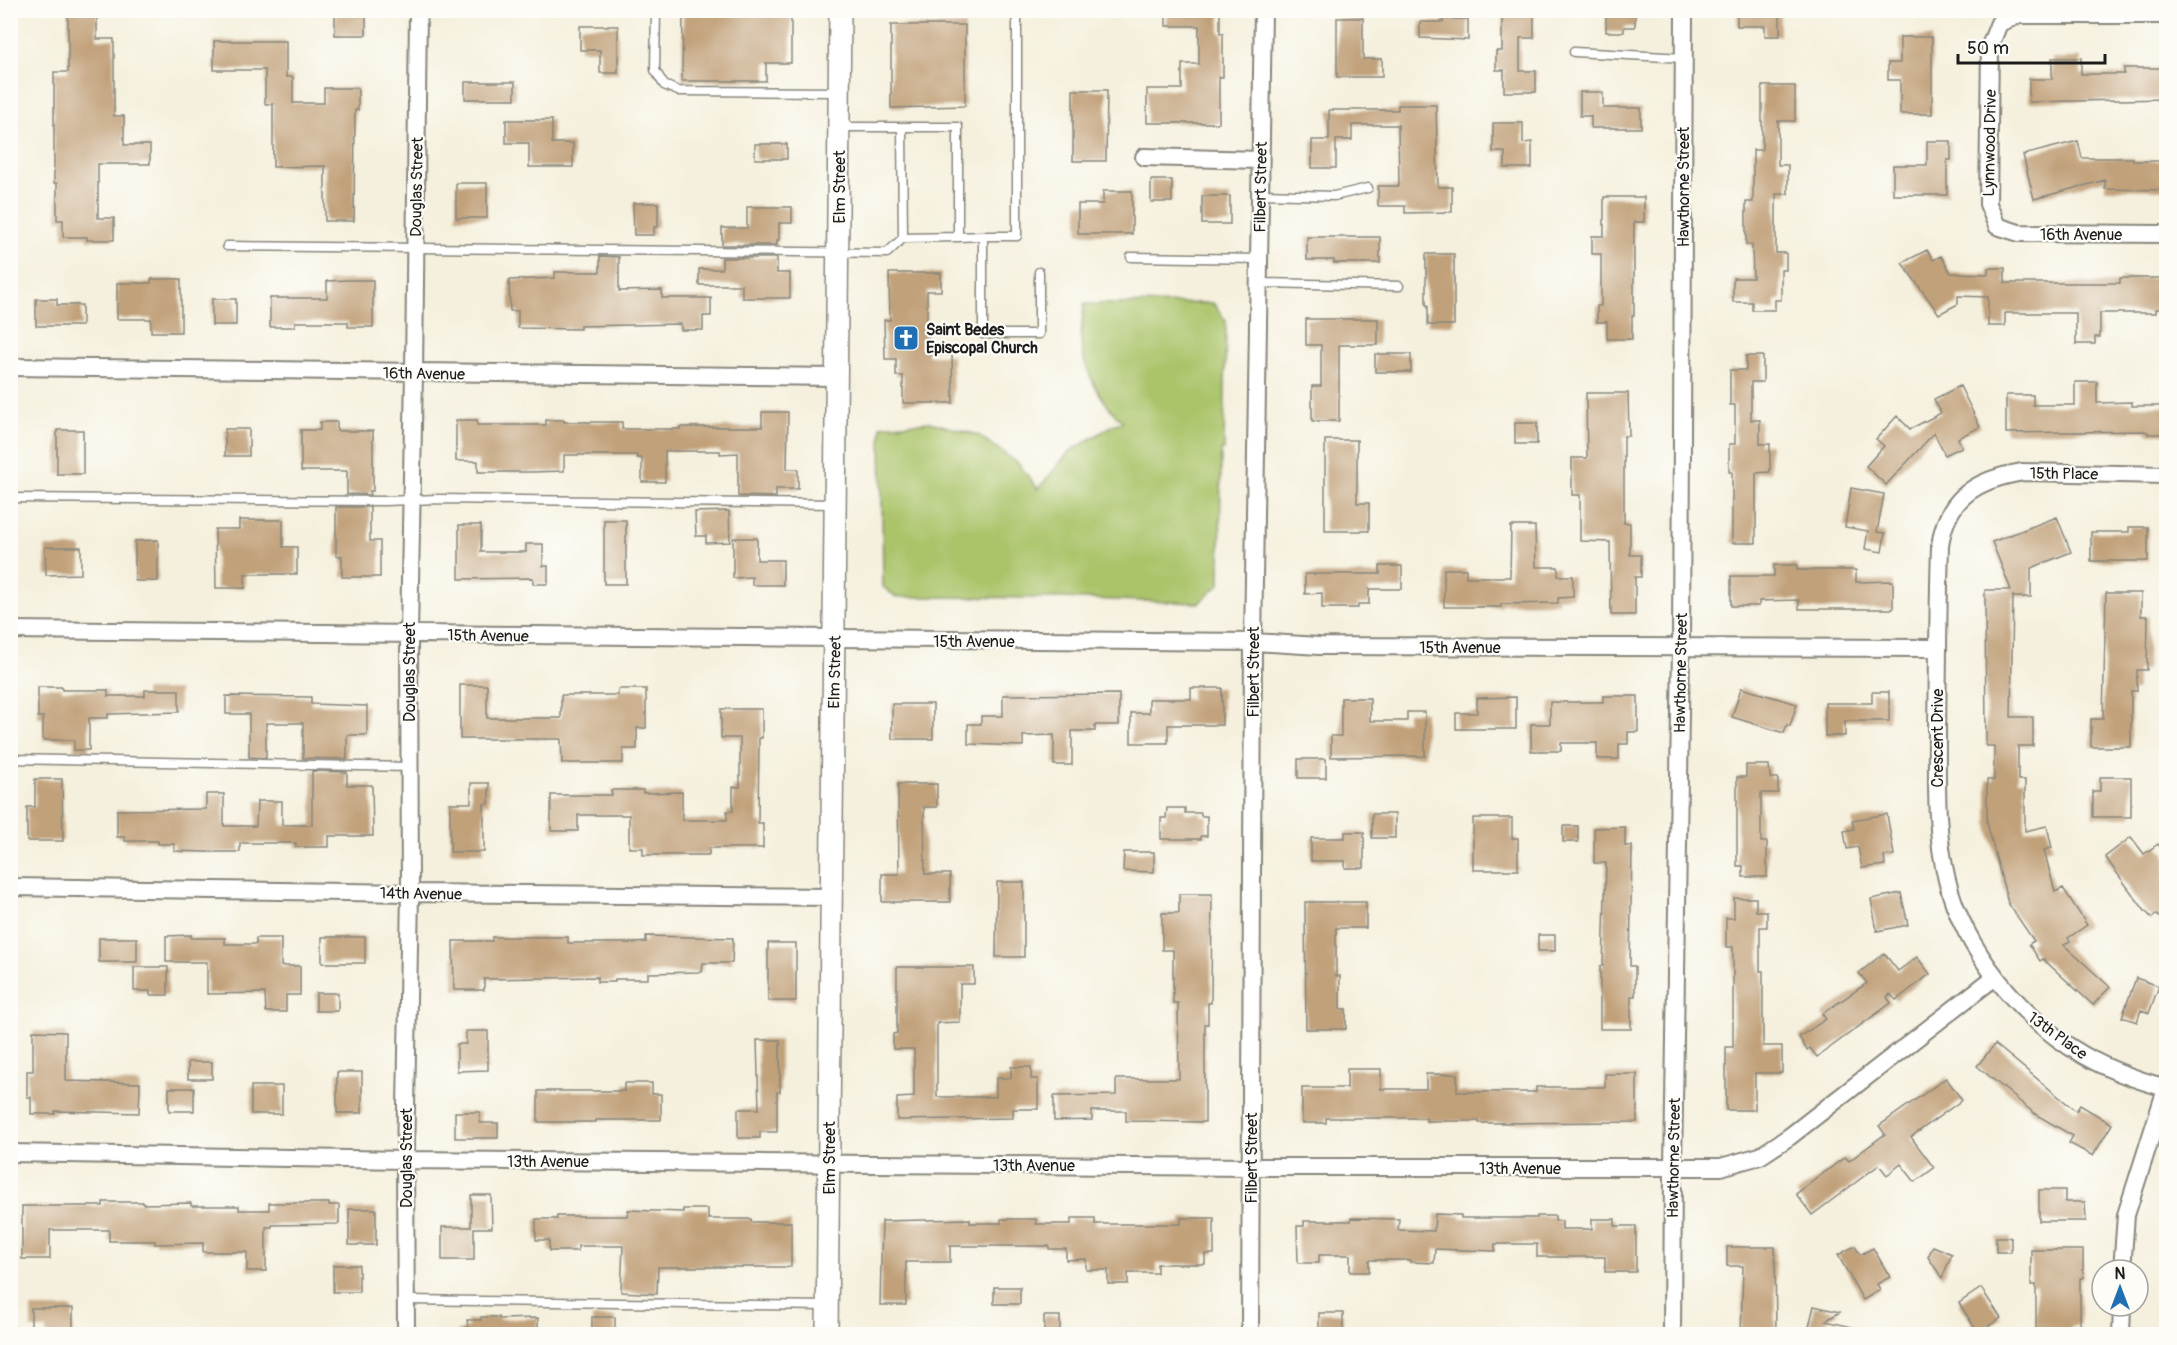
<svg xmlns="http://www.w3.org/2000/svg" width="2177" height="1345" viewBox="0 0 2177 1345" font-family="Pangolin,sans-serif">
  <rect width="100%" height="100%" fill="#fdfcf7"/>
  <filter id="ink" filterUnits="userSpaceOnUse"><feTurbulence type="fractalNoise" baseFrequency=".0167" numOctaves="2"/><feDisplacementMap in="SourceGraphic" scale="12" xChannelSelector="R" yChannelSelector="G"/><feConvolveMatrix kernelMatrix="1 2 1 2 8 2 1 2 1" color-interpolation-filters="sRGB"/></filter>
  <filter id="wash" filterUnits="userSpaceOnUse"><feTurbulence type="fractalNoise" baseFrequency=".008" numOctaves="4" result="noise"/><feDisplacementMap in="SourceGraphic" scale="24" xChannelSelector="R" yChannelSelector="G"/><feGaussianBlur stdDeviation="1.35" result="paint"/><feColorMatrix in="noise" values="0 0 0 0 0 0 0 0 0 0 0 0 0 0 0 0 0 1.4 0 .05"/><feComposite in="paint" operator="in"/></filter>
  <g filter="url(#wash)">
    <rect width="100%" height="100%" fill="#f5f0dd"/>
    <!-- green -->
    <path fill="#abc46a" stroke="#647043" stroke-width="1.5" d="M1213,303L1226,321L1224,450H1221L1220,584L1199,603L1059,598L896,597L883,587L881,426L930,422L978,435L1018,463L1038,489L1069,452L1115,424L1123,422C1103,405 1082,369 1081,341C1081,329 1083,316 1084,304Z"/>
    <g id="blocks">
      <!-- building -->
      <path fill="#c1a17a" d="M683,10H791V63H766V81H682Z
        M1166,10L1220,11V33H1223V77H1219V123H1147V89H1182V64H1199V26H1166Z
        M1502,10H1534V38H1520V71H1536V92H1504V70H1496V51H1502Z
        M1606,10H1635V27H1624V32H1606Z
        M1737,10H1780V36H1765V26H1737Z
        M68,11H97V39H114V116H124V145H150V164H98V218H114V240H87V237H63V220H57V183H54V72H68Z
        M335,14H366V35H335Z
        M1337,18H1363V59H1382V77H1337Z
        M1443,19H1468V40L1420,38V22H1443Z
        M891,25H965V106L891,108Z
        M580,26H618V73H600V50H580Z
        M1900,37H1932V114H1900V80H1888V63H1900Z
        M214,41H286V77H293V103H324V88H358V110H355L354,221H325V166L273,167V104H265V70H214Z
        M2052,58H2081V74H2124V68H2166V99L2029,102V79H2052Z
        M465,82H515V99H465Z
        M1762,86H1795V121H1778V165H1788V194H1776V253H1786V270H1781V300H1775V310H1752V302H1733V278H1753L1752,245H1746V202H1753V150H1762Z
        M1073,90H1107L1106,161H1073Z
        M1580,92H1603V108H1641V128H1591V116H1580Z
        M1398,105H1436L1438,187H1452V212L1405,213V206H1378V186H1399L1398,125H1352V140H1336V168H1312V140H1329V110H1398Z
        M506,120H552V143H573V167H529V143H506Z
        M1493,123H1523V143L1532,142V168H1505V152H1493Z
        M1927,141H1951V160H1947V195H1893V165H1927Z
        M2078,141L2082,158H2133V161H2166V190L2105,189V180L2034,199L2023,155Z
        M755,144H787V159H755Z
        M1151,180H1172V202H1151Z
        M456,183H487V218H456Z
        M1103,191H1132V234H1078V204H1103Z
        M1202,196H1230V224H1202Z
        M1604,197H1644V222H1634V316H1632V339H1607V322H1597V306H1601V254H1592V236H1604Z
        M633,203H658V227H654V235H634Z
        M747,207H792V223H779V240H777V245H722V228H747Z
        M1307,237H1380V263H1334V260H1307Z
        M1927,250L1933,260L1941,256L1951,273L1988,274V268H2005V283H2120V278H2166V309H2156V313H2100V337H2095V344H2076V313H2005V326H1988V297L1958,296V304L1939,314L1902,263Z
        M1426,254H1454V325H1428V305H1426Z
        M600,256L619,257V291L662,290V298H711V316H703V330H681V324L580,326V329L518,328V311H510L509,280L555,278V272H600Z
        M722,258H777V273H790V298H742V285H699V269H722Z
        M889,273H941V291H927V355H952L953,403H903V376H896V359H885L884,320H890Z
        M151,279H181V332H151V319H117V283H151Z
        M348,280H373V327H348V322H295V327H270V298H327V281Z
        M36,299H57V305H82V326H36Z
        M212,299H236V325H212Z
        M1306,319H1378V345H1339V421H1312V386H1321V345H1306Z
        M1375,354H1411V372H1375Z
        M1746,356H1763V382H1751V420H1760V444H1770V472L1756,473V543H1732V472H1729V444H1735V405H1730V370H1746Z
        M2075,382H2097V403L2132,402V406H2166V434H2148V432L2144,431L2006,433V395H2033V405H2075Z
        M1960,386L1980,427L1958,438L1962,447L1945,455L1934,433L1886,485L1866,466L1884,446L1876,439L1897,416L1910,429L1941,413L1934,399Z
        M1586,393H1628L1629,436H1624V523H1630V555H1641V577H1635V615H1611L1610,542L1580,541V495H1572V458H1587Z
        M762,412H788L787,469H798V489H776V497L738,496V453L720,454V451H665V482H642V458H637V455H564V471L531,472H478V461H456V420H477V425H546V420H564V422H622V429H680V427H762Z
        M320,422H337V431H373V491H370V495L347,494V471H301V430H320Z
        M1515,423H1537V444H1515Z
        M225,429H249V456H225Z
        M57,430H83V474H57Z
        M1325,440H1357V503H1369V531H1325Z
        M1851,488L1884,494L1877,532L1885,533L1882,552L1865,549L1868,531L1845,527Z
        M336,507H370V541H380V577H342V556H336Z
        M729,511L730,542L706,543V536H696L695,512Z
        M2057,517L2071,552L2031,568V597H2013V595L2011,717H2033V746H2018V780H2025V831L2047,826L2052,848L2044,850L2055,892L2063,888L2087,925L2068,938L2070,941L2064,945L2110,987L2093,1005L2043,959L2040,961L2029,944L2034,941L2008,903L1987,823V780H1994V746H1986L1985,590H2011L1992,542Z
        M239,520H283V547H297V574H245V588H216L215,529H239Z
        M604,520H626V584H604Z
        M459,525H481V552H526V544H543V566H548V584H533V578L459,579Z
        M1511,526H1535L1536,567H1558V576H1573V597L1558,598V603L1501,604V607H1444V569H1466V577H1510Z
        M2129,527H2148V561H2091V532H2129Z
        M733,538H757V560H783V585H752V577L733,578Z
        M158,540V581H135V541Z
        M45,547H81V574L46,575Z
        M1774,565H1797V570H1856V582L1893,581V609H1799V600L1759,601V606H1731V576H1774Z
        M1380,566H1402V589H1369V604H1358V608H1322V593L1305,594V574H1380Z
        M2106,593H2141V616H2148L2147,670H2137V691H2131V747H2091V719H2103Z
        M460,685H487V718H561V695H618V689H646V728H637V749H623V763H562L561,739H460Z
        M38,687H62V690H108V696H145V690H179V712L108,714V718H89V750H74V740H43V717H38Z
        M1191,688H1222V725H1168V743H1131V713H1149V699H1191Z
        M1741,688L1797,704L1790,726L1787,725L1784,733L1732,717Z
        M1872,692H1889V721H1845V736H1825V703H1872Z
        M1119,694V725H1095V731H1072V765H1054V735L1023,736V746L968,744V724H981V716H1003V695Z
        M226,696L311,697V704L367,706V735H347V759L303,758V723H266V758L249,757V714H226Z
        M1603,696H1638V732H1628V744H1619V759H1597V743H1561V751H1531V724H1550V702H1603Z
        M1516,697V729H1456V713H1477V698Z
        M1341,698H1370V721H1407V712H1425V756L1331,757V736H1341Z
        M892,704H933V739H892Z
        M721,709H762V738H759L758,823H763V848H709V855H643V848H629V815H578V831H551V795H612L611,790H643V793L682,792V820H727V811H733V787H740V738H721Z
        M1298,759H1326V778H1298Z
        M1746,765H1769L1770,778H1778V793H1761V842H1767V877H1743V866H1737V777H1746Z
        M312,771L347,772V785H372L373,836H329V847H296V843H240V852H206L174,851V844H158V841H125V837H117V810L206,809V794H224V826H256L257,801H282V825H312Z
        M2100,777H2131V817H2093V791H2100Z
        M35,779H62L63,841H27V807H35Z
        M471,783H489V804H484V852H450V803H471Z
        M898,784H937V807H924L925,874H950V902H882V874H899Z
        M1167,808H1185V813H1201V816H1207V836H1201V839H1161V818H1166Z
        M1372,814H1395V838H1372Z
        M1887,814L1894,855L1884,856L1885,865L1862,868L1858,847L1847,849L1844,831L1854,829L1852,820Z
        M1473,818H1512V838H1518V870H1473Z
        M1563,826H1578V842H1563Z
        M1625,827V846H1632L1630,966H1635V996H1631V1029H1600V966H1603L1606,863H1594V828Z
        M1345,832H1364V868H1345V861H1311V838H1345Z
        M2131,837L2144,854L2158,844L2166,855V924L2156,914L2152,918L2145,911L2105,857Z
        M1124,852H1154V872L1123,871Z
        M997,882H1024V957H996Z
        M1901,893L1908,925L1877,931L1871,899Z
        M1179,894H1212L1211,1003H1208V1024H1205V1122L1126,1121V1111H1092V1120L1054,1121V1096L1116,1095V1079H1179L1178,1003H1173V950H1162V913H1179Z
        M1734,898H1756V911H1767V927H1760V971H1763V1046H1782V1073H1755V1110H1726V1047H1733V947H1726V918H1734Z
        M1305,902H1366V928H1336V976H1340V1009H1346V1029H1306Z
        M191,935V938H225V944H256V938H281V966H300V995H286V1012H266L265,993L207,994V962H166V936Z
        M1538,935H1555V951H1538Z
        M646,936L733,938L732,963H703L702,972L648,973V979H615V982H597V977L484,979V990H454L453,941H492V937H568V943H636L646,942Z
        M322,937H365V963H322Z
        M99,938H137V962H99Z
        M768,943H796V1001H768Z
        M1884,953L1898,971L1917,957L1930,974L1896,1000L1890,994L1887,997L1891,1003L1817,1057L1810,1048L1807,1050L1799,1037L1826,1019L1822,1014L1867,983L1859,973Z
        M134,967H168V995H150V991H134Z
        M897,967H974V984H960V1022L937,1023V1097H996V1078H1011V1067H1031V1079H1038V1109H1013V1118L897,1120V1098L914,1097V1049H893V1034L897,1033Z
        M2136,978L2159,986L2149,1013L2141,1010L2137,1022L2122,1017Z
        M316,993H338V1011H316Z
        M33,1031L66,1032V1081L140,1083L139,1113L55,1111V1114H31V1097H27V1071H33Z
        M466,1031H488V1070L457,1071V1044H466Z
        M757,1040H780V1092H777V1132H760V1138H738V1109H759Z
        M1995,1044L2076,1111L2080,1105L2112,1124L2093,1156L2069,1143L2073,1136L2035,1114L1977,1066Z
        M188,1062H212V1079H188Z
        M1347,1069H1381V1089H1426V1074H1457V1092H1536V1087H1605V1074H1637V1122L1479,1123V1121H1426V1118H1326V1123H1302V1088H1347Z
        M337,1072H362V1113H337Z
        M1946,1078L1962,1100L1911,1137L1934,1168L1915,1182L1901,1164L1887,1175L1879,1165L1812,1215L1796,1194L1845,1157L1849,1161L1885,1134L1879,1126Z
        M624,1083H652V1094H661V1120H596V1122H538V1091H624Z
        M251,1086H282V1114H251Z
        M169,1088H194V1111H169Z
        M455,1112H480V1123H498V1138H455Z
        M2039,1190H2065V1202H2085L2086,1221H2039Z
        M471,1195H491L492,1228H474V1260H442V1227H471Z
        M103,1202H143V1204L191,1203V1206H239V1210H269V1203H329V1205H339V1224L272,1225V1227H266V1271H247V1252H203V1243L155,1244V1241H109V1230H50V1259H22V1206H103Z
        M349,1209H376V1245H349Z
        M683,1209H708V1219H751V1222H791V1267H658L657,1294L621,1292L623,1246H578V1251H549V1240H536V1219H557V1216H627L628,1210L683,1212Z
        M1435,1214L1461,1215V1218H1537V1216H1555V1221H1562V1229H1592V1219H1615V1226H1636V1272H1605V1257H1537V1244H1495V1251L1435,1249L1434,1263L1410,1262V1260H1369V1272H1350V1255H1319V1263H1298L1297,1226H1304V1221H1351V1218L1399,1219L1398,1230L1434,1231Z
        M1071,1218H1095V1224H1181V1218H1214V1254H1205V1264H1157V1273H1128V1284H1108V1270H1086V1259L1066,1260V1249H1049V1246H950V1262H906V1305H880L882,1221L970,1219V1223H1001V1219H1036V1224H1071Z
        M1996,1237H2011V1252H1996Z
        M1855,1246L1860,1255L1873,1248L1890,1277L1877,1284L1880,1290L1863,1300L1838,1255Z
        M1933,1246L1952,1254L1942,1278L1928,1257Z
        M1727,1247H1775L1776,1335H1741L1743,1266H1727Z
        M2031,1250H2083V1278H2080V1326L2070,1327V1335H2036V1285H2031Z
        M333,1265H359V1292H333Z
        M994,1287H1020V1304H994Z
        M1981,1288L2001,1318L1978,1333L1959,1303Z
        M1814,1306L1840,1312L1825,1321L1857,1328L1856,1335H1807Z
        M31,1308H73V1335H46V1329H31Z
        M1319,1313H1343V1335H1319Z
        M1044,1316H1060V1335H1044Z
        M481,1317H499V1319L538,1318V1334L451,1335L468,1327L467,1320H481Z
        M592,1317H615V1335H592Z"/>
    </g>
  </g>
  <g filter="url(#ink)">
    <use href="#blocks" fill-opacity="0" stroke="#88867c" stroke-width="1.5"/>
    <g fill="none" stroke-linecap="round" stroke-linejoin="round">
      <!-- service casing -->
      <g stroke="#88867c" stroke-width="11">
        <path id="service" d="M656,10L655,70L664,85L678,91L837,92
          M1574,52L1684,58
          M840,127H958V237L983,236V334H1039V272
          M902,127L903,238L958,237
          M1259,194L1334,196L1368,188
          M983,236H1017V10
          M227,246L887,253L903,238
          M1131,257L1259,259
          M1258,283L1399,286
          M10,498L384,501L439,499L835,504
          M10,759L410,767
          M406,1300L827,1306"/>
      </g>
      <!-- minor casing -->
      <g stroke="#88867c" stroke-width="20">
        <path id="minor" d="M2166,15H2019L1999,23L1990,46L1988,204L1997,226L2019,233L2166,234
          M1144,157L1260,160
          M10,367L837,377
          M2166,475L2023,472C1978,479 1946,497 1940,546C1938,608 1938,669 1937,731C1937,781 1935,831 1947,880C1964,950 2021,1019 2083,1055C2109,1070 2137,1080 2166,1088
          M10,630L1253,642L1319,646L1938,648
          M10,887L410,893L831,897
          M10,1153L405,1160L1251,1167H1721L1760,1156L1789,1137L1995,977
          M2122,1270L2126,1215L2166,1089
          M406,1334L405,1160L410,893L409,634L414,373L418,10
          M1250,1334L1253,642L1263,10
          M1672,1334L1673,1168L1681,648L1684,10
          M2121,1334L2122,1306"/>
      </g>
      <!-- tertiary casing -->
      <g stroke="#88867c" stroke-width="24">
        <path id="tertiary" d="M827,1334L840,10"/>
      </g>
      <!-- service -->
      <use href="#service" stroke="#fff" stroke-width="8"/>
      <!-- minor -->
      <use href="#minor" stroke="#fff" stroke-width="16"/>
      <!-- tertiary -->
      <use href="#tertiary" stroke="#fff" stroke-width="21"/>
    </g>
  </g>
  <!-- icons -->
  <defs>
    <g id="church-square" transform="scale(1.35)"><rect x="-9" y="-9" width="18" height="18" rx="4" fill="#1f6fb2" stroke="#fdfcf7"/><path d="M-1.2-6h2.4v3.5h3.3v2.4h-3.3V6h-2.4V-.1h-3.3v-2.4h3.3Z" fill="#fff"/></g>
  </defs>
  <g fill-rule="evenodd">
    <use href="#church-square" x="906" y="338"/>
  </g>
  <g text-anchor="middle" stroke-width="4.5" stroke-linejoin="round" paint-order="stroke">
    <!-- street labels -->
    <g font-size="16" fill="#1c1c1c" stroke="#fdfcf7">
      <text transform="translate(1989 143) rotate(-89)" y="6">Lynnwood Drive</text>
      <text transform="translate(416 187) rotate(-89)" y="6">Douglas Street</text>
      <text transform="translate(839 187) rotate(-90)" y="6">Elm Street</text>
      <text transform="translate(1260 187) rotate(-89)" y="6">Filbert Street</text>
      <text transform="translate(1683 187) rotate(-90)" y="6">Hawthorne Street</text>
      <text x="2081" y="240">16th Avenue</text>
      <text transform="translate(424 373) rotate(1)" y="6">16th Avenue</text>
      <text transform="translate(2064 473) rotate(1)" y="6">15th Place</text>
      <text transform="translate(488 635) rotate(1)" y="6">15th Avenue</text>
      <text x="974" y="647">15th Avenue</text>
      <text x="1460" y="653">15th Avenue</text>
      <text transform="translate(409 672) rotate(-90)" y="6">Douglas Street</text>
      <text transform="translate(834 672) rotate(-89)" y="6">Elm Street</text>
      <text transform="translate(1253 672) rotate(-90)" y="6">Filbert Street</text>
      <text transform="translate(1680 673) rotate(-89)" y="6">Hawthorne Street</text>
      <text transform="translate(1937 738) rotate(-90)" y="6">Crescent Drive</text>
      <text transform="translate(421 893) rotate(1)" y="6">14th Avenue</text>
      <text transform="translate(2058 1035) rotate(36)" y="6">13th Place</text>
      <text transform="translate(406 1158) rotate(-90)" y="6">Douglas Street</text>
      <text transform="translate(829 1158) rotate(-90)" y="6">Elm Street</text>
      <text transform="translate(1251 1158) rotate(-90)" y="6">Filbert Street</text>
      <text transform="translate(1673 1158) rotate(-89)" y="6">Hawthorne Street</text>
      <text x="548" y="1167">13th Avenue</text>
      <text x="1034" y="1171">13th Avenue</text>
      <text x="1520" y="1174">13th Avenue</text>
    </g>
    <!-- poi labels -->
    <g font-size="16" font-weight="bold" fill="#1c1c1c" stroke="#fdfcf7" text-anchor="start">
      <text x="926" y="335">Saint Bedes<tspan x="926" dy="18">Episcopal Church</tspan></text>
    </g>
  </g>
  <!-- margin -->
  <rect width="2177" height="1345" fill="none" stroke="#fdfcf7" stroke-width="36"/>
  <!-- north arrow -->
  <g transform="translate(2120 1288)"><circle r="28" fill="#fdfcf7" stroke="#a3a29f" stroke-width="1.5"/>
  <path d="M0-4.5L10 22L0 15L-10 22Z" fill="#1f6fb2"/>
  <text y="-9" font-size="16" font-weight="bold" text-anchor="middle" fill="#1c1c1c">N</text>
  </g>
  <!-- scale -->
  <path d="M1958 54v9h147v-9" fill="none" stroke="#1c1c1c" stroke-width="3"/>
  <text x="1967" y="54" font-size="18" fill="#1c1c1c" stroke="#fdfcf7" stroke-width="4.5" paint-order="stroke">50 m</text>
</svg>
